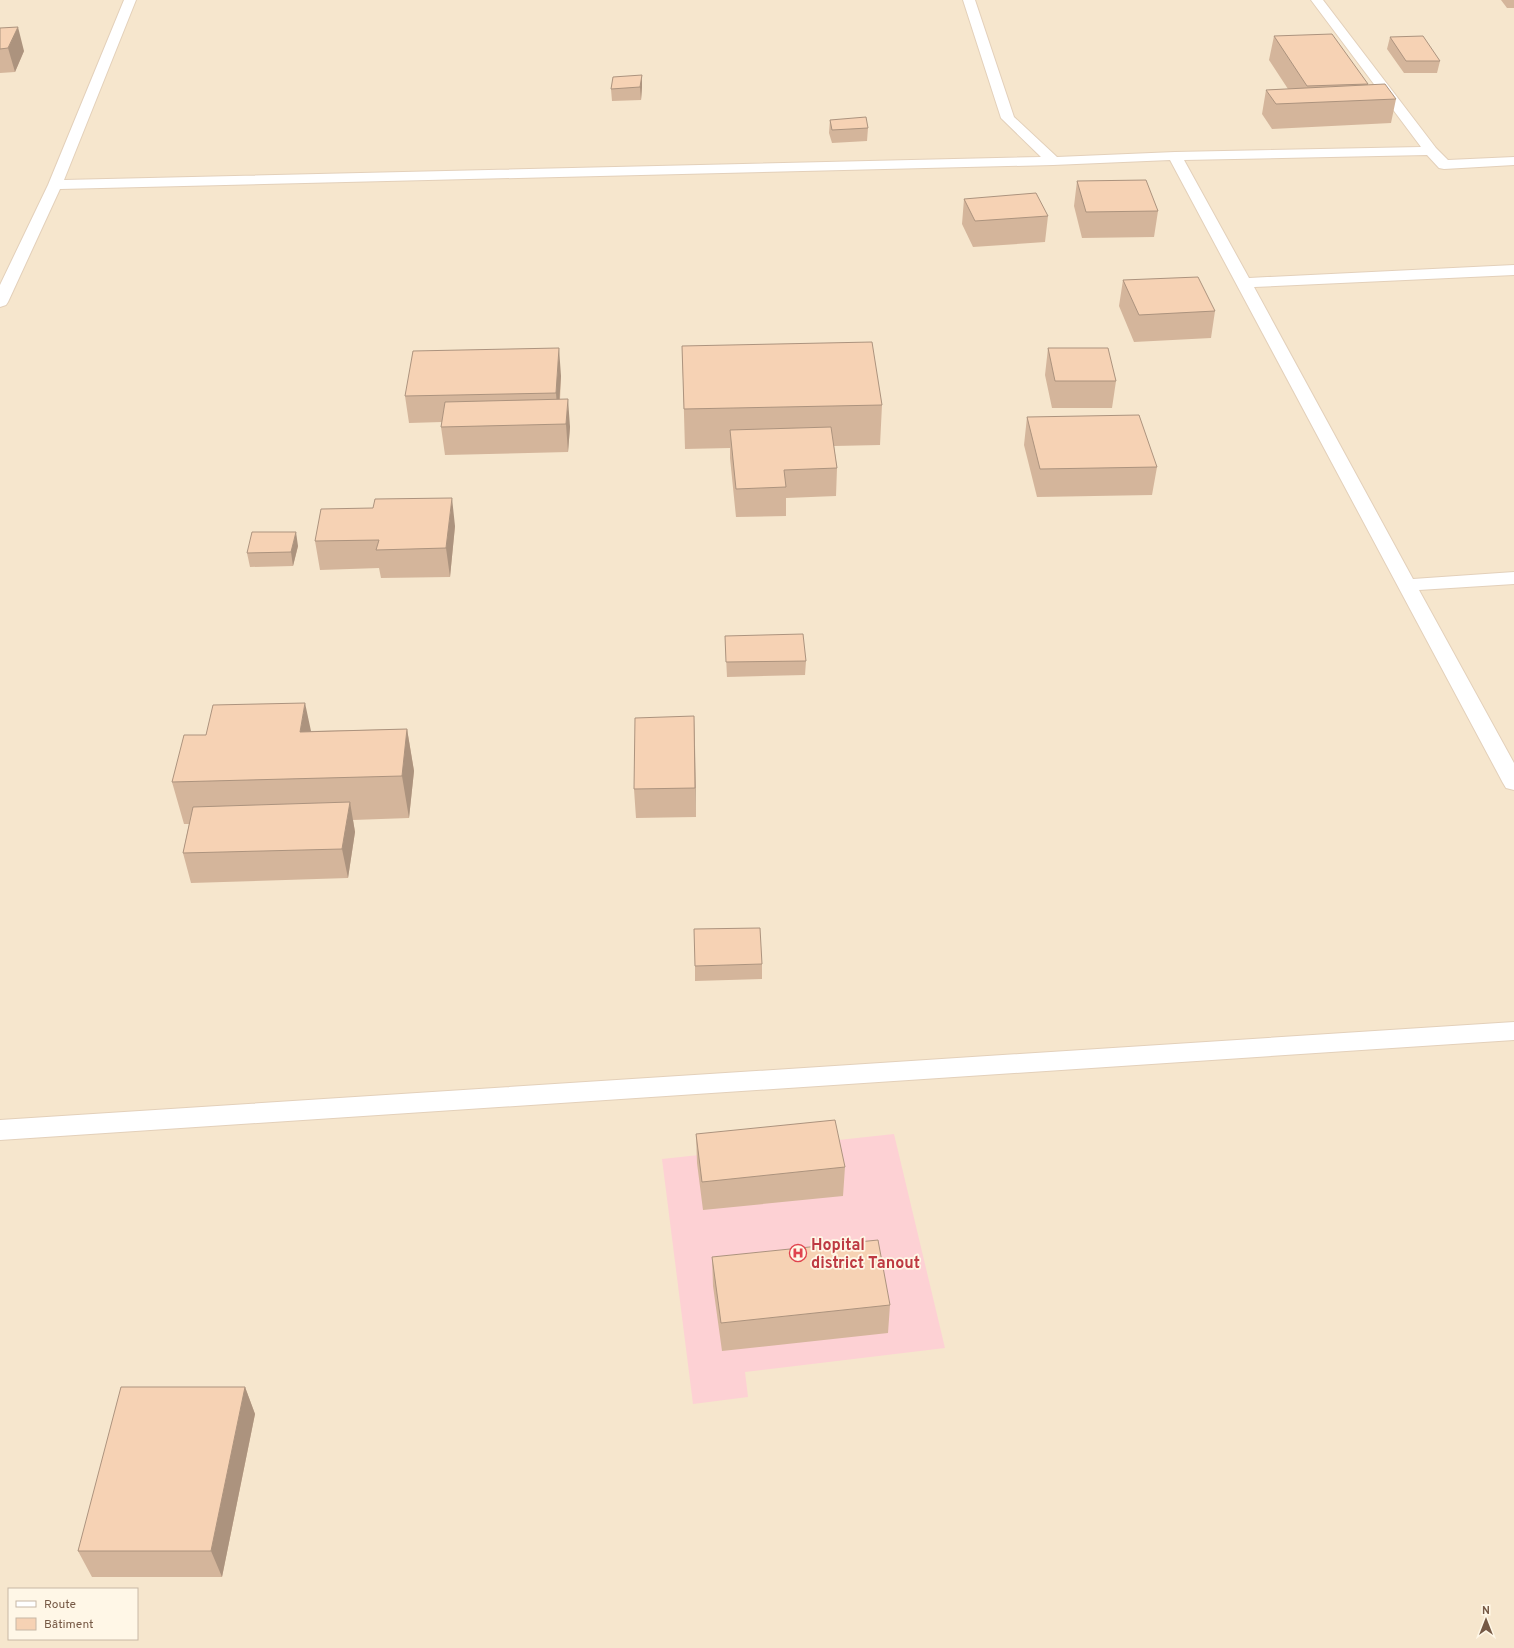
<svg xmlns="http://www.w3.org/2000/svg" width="1514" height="1648" viewBox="0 0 1514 1648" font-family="Overpass,sans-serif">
  <rect width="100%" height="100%" fill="#fef4df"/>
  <!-- residential -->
  <path fill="#f6e6cd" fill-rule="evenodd" d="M0,0H1514V1648H0ZM9,1589H137V1639H9Z"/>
  <!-- medical -->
  <path fill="#fdd1d4" d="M894,1134L945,1348L745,1372L748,1397L693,1404L662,1159Z"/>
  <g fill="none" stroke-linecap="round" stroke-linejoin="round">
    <!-- street casing -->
    <g stroke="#e3d0ba" stroke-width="2">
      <path id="street" d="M124,0H136L64,180L1041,157L1001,118L963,0H975L1014,117L1057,157L1175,152L1421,147L1311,0H1323L1436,148L1448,160L1514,157V165L1444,169L1439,168L1427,155L1184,160L1249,278L1514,265V275L1254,287L1413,579L1514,572V584L1419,590L1514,763V790L1506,788L1503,783L1170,160L1053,165L60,189L8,302L6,305L0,307V285L48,185Z
        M1514,1022V1040L0,1140V1120Z"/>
    </g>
    <!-- street -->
    <use href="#street" fill="#fff" fill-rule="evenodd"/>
  </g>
  <!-- wall -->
  <path fill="#d4b59b" d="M1501,0H1514V8H1507Z
    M0,28L24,51L15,72L0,73Z
    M1274,36L1368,84V85L1396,99L1391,123L1272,129L1262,114L1266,90L1288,89L1269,60Z
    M1390,37L1440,61L1437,73H1404L1387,49Z
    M642,75V87L641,100L612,101L611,89Z
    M830,120L868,128L867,141L832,143L829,133Z
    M1077,181L1158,211L1154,237L1082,238L1074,206Z
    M964,199L1048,216L1045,242L973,247L962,224Z
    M1123,280L1215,311L1211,338L1134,342L1119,306Z
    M682,346L882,405L880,445L834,446L837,468L836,496L786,498V516L736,517L730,458V448L685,449Z
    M1048,348L1116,381L1112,408H1052L1045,375Z
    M561,376L560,400L570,427L568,452L445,455L441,427L442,422L409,423L405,396Z
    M1027,417L1157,467L1152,495L1037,497L1024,445Z
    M455,526L450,577L381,578L379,568L320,570L315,541Z
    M298,546L293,566L250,567L247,553Z
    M725,636L806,661L805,675L727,677Z
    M694,716L696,817L636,818L634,789Z
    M407,729L414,771L409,818L353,820L355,832L348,878L191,883L183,853L189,824H184L172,782L311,731Z
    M762,964V979L695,981V966Z
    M696,1134L845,1167L843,1196L703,1210L697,1163Z
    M712,1257L890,1305L888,1333L722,1351L713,1286Z
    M245,1387L255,1414L222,1577H92L78,1551Z"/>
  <!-- shaded-wall -->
  <path fill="#ac937e" d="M18,27L24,51L15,72L8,48Z
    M642,75V87L641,100L640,87Z
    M559,348L561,376L558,420L556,393Z
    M568,399L570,427L568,452L566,424Z
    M452,498L455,526L450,577L446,548Z
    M296,532L298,546L293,566L291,552Z
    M305,703L314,745L300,732Z
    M694,716L695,745L696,817L695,788Z
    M407,729L414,771L409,818L402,776Z
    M350,802L355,832L348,878L342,849Z
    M245,1387L255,1414L222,1577L211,1551Z"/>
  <!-- building -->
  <path fill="#f6d2b4" stroke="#ac937e" d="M18,27L8,48L0,49V28Z
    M1332,34L1368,84L1307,86L1274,36Z
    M1423,36L1440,61H1406L1390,37Z
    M642,75L640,87L611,89L613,77Z
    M1385,84L1396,99L1276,104L1266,90Z
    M866,117L868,128L832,130L830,120Z
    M1146,180L1158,211L1086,212L1077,181Z
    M1036,193L1048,216L975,221L964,199Z
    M1198,277L1215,311L1139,315L1123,280Z
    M872,342L882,405L684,409L682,346Z
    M559,348L556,393L405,396L413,351Z
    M1048,348H1108L1116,381H1055Z
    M568,399L566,424L441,427L445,402Z
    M1139,415L1157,467L1040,469L1027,417Z
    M831,427L837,468L784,470L786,487L736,489L730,430Z
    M452,498L446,548L376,550L379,540L315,541L321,509L373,508L375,499Z
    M252,532H296L291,552L247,553Z
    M803,634L806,661L726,662L725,636Z
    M305,703L300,732L407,729L402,776L172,782L184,735H206L213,705Z
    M694,716L695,788L634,789L635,718Z
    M350,802L342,849L183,853L193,807Z
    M760,928L762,964L695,966L694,929Z
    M835,1120L845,1167L702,1182L696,1134Z
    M878,1240L890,1305L721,1323L712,1257Z
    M121,1387H245L211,1551H78Z"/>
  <!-- icons -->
  <defs>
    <g id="hospital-ring" transform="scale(0.9)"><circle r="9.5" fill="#fff7e7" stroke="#e0444e" stroke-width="1.5"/><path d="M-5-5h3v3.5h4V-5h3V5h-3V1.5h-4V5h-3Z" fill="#e0444e"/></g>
  </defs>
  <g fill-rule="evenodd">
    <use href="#hospital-ring" x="798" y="1253"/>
  </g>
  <g text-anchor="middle" stroke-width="3.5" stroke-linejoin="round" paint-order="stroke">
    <!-- near-health labels -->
    <g font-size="16" font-weight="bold" fill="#be3a42" stroke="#fff7e7" text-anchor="start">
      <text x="811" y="1250">Hopital<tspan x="811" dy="18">district Tanout</tspan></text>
    </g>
  </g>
  <!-- legend -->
  <rect x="8" y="1588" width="130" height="52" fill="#fff7e7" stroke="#c8b8a6"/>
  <rect x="16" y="1601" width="20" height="6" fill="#ffffff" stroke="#c8b8a6"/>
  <text x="44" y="1608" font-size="12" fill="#765945">Route</text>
  <rect x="16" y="1618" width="20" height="12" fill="#f6d2b4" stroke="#c8b8a6"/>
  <text x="44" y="1628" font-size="12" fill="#765945">Bâtiment</text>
  <!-- north arrow -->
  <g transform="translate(1486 1620)" stroke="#fff7e7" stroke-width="3" paint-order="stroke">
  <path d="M0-3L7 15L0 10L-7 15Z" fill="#765945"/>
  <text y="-6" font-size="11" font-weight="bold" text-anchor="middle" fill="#765945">N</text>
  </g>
</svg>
